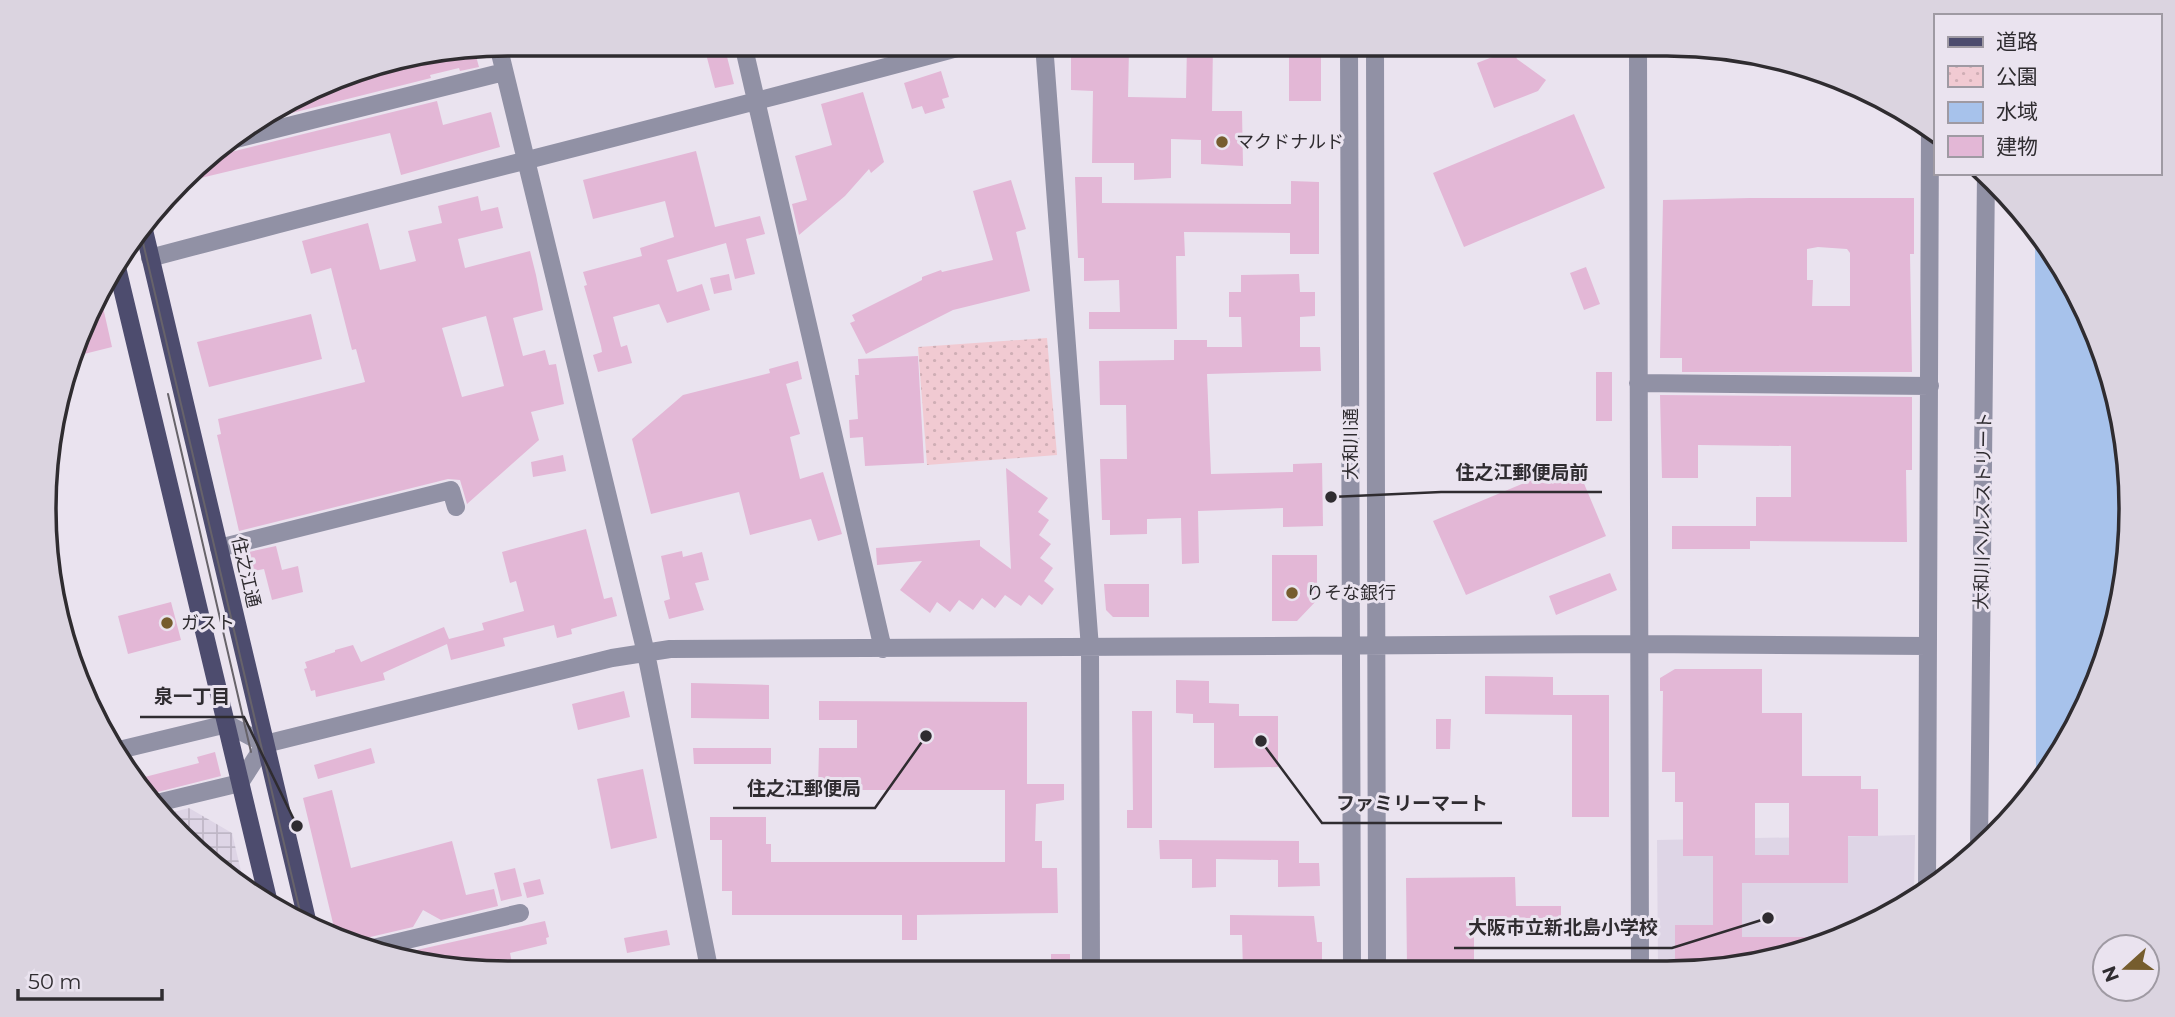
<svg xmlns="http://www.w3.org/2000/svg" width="2175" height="1017" viewBox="0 0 2175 1017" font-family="Montserrat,'Noto Sans JP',sans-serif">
  <defs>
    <pattern id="industrial-grid" width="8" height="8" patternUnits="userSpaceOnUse" patternTransform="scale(1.75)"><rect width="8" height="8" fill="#ded5e6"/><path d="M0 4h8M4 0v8" fill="none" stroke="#bfb7c6"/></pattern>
    <pattern id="park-dots" width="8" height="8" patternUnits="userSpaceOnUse" patternTransform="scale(1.75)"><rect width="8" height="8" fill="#f1cad2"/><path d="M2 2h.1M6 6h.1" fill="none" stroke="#cfaeb5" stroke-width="1.8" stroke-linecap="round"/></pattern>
  </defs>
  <rect width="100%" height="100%" fill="#eae3ef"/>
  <!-- built -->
  <path fill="#ded5e6" d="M1915,835L1914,898L1845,938L1728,969H1658L1657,840Z"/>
  <!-- industrial -->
  <path fill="url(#industrial-grid)" d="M189,808L232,833L244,884L202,858L166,814Z"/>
  <!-- park -->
  <path fill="url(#park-dots)" d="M1047,338L1057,455L927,465L918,347Z"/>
  <!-- water -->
  <path fill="#a7c2eb" d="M2035,229C2119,330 2142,469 2123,596C2118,625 2107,656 2097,683C2085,716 2054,758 2036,790Z"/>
  <!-- building -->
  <path fill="#e3b7d6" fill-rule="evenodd" d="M1187,44H1213L1212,111H1242L1243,166L1201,164V140L1171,139V178L1134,180V163H1092L1093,91L1071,90V48L1129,49L1128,97L1186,98Z
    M1289,44H1321V101H1289Z
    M474,49L479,67L460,71L459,68L430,75L431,78L252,123L276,106L359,69Z
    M725,49L734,84L715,88L706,54Z
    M1513,49L1517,59L1546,80L1538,91L1494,108L1477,63Z
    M941,71L949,97L942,99L945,108L925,114L922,106L912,109L904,83Z
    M863,92L884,162L871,173L869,169L845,196L799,235L792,204L807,200L795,156L832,145L821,104Z
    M437,101L443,125L491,112L500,147L401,175L390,133L184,182L202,159L219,147L231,152Z
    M1574,114L1605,188L1464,247L1433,173Z
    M696,151L715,227L760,216L765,234L746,239L755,274L735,279L726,243L667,260L677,292L702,284L710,310L667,323L659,304L613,317L621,347L627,345L632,363L598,372L593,355L602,352L601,346L584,286L587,285L583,272L642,256L640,248L674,237L665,201L593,219L583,180Z
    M1075,177H1102V203L1291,204V181L1319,182V254H1290V233L1184,232L1185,256H1176L1177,329H1089V312H1120L1119,280L1084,281V258H1078Z
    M1011,180L1026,229L1016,232L1030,291L953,310L866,354L850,323L855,321L852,315L922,280V277L941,270L942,272L993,260L973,191Z
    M478,196L481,211L498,207L503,228L458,239L465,268L530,251L536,275L543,310L513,318L523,356L545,350L549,365L556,364L564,404L531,412L539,440L467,504L460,480L448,479L239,531L217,435L221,434L218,419L365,382L356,349L352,350L331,268L311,274L302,241L368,223L380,270L416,261L408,231L442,223L438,206ZM486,316L504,386L462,397L442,328Z
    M1750,198H1914V254H1910L1912,372H1682V358H1660L1663,200ZM1818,247L1847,249L1850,253V306H1812L1813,280H1807V249Z
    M1586,267L1600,304L1584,310L1570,273Z
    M729,274L732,290L714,294L710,278Z
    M1299,274L1300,292H1315V316L1300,317V347H1320L1321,371L1207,374L1211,474L1293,472V464L1322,463L1323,526L1283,527V508L1198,511L1199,563L1182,564L1181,518L1147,519V534L1110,535V520H1102L1100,459H1127L1126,405H1100L1099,361L1174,360V340H1207V347H1242L1241,317H1229V292H1241V275Z
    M100,294L112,347L76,356L83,337Z
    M311,314L322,359L209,387L197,342Z
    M918,356L924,463L865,466L863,437L850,438L849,420L858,419L855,375H859L858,359Z
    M798,361L802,379L786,384L800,434L790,437L800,479L823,472L842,534L818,541L811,519L750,535L739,492L651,514L632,439L683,395L770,373L769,369Z
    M1596,372H1612V421H1596Z
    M1660,395L1912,397V470H1906L1907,542L1750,541V549H1672V526H1756V497H1791V446L1698,445V478H1662Z
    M563,455L566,471L533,477L531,462Z
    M1575,462L1606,536L1466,595L1433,521Z
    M1006,468L1048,498L1038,512L1049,520L1039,535L1051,544L1040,558L1053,568L1044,581L1054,589L1042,605L1029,595L1021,606L1005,595L995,608L982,598L973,610L959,600L950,612L937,602L930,613L900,590L922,561L877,565L876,548L980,540V546L1011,569Z
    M586,529L604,599L612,597L617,616L571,629L572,634L557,638L554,625L503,638L505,646L451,660L447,644L383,673L385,680L316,697L315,690L311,691L304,669L307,668L305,662L335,652V650L353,645L361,662L444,627L449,639L484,630L482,623L524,611L516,581L510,583L502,552Z
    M276,546L282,570L298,566L303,592L272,600L264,569L249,572L244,553Z
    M682,551L683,557L702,552L709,580L695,583L704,610L669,619L664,601L670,599L661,556Z
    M1272,555H1317V600L1297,621H1272Z
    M1610,573L1617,590L1556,615L1549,596Z
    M1104,584H1149V617H1113L1106,610Z
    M171,602L181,640L128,654L118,616Z
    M1675,669H1762V713H1802V776H1861V789H1878V836H1848V883H1742V937H1828L1829,942L1728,969H1675V925H1713V856H1683V802H1675V772H1662L1663,691H1660V678ZM1755,803H1789V855H1755Z
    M1485,676L1553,677V695H1609V817H1572V715L1485,714Z
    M1176,680L1209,681V703L1239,704V716H1278V767L1214,768V723H1193V714L1176,713Z
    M691,683L769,685V719L691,718Z
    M624,691L630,717L578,730L572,704Z
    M819,701L1027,702V784H1064V800L1036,804L1035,841H1042V868H1057L1058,913L917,915V940H902V915H732V891H722V840H710V817H766V844H771V862H1005V790H818L819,748H857V720H819Z
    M1132,711H1152V828H1127V810H1133Z
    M1436,719H1451L1450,749H1436Z
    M371,748L375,763L318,779L314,765Z
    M693,748H771V764H694Z
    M215,752L221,776L150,794L137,779L199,763L197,757Z
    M643,769L657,838L611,849L597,779Z
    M332,790L351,868L452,841L466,895L494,889L498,906L441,920L423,910L413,927L366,938L358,946L337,940L303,798Z
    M1159,840L1299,841V863H1319L1320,886L1278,887V860L1216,859V887L1192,888V859H1160Z
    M515,868L522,896L501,901L494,873Z
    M1515,877L1516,906H1561V924L1474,922V966L1407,967L1406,878Z
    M540,879L544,894L527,898L523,883Z
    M1230,915L1314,916L1317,942H1322V960H1283V971H1243L1242,935H1230Z
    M545,921L549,937L546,938L547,944L510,953L514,973L417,964L390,956Z
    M667,930L670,945L627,953L624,938Z
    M1051,954H1070V971H1051Z"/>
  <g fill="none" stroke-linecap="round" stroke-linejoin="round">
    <!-- minor -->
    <path stroke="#9191a5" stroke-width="18" d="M743,44L883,649
      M1044,44L1090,648L1091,971
      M1349,44L1352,970
      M1375,44L1377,970
      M1638,44L1640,970
      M498,45L646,653L710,973
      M228,141L504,72
      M150,258C424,185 699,118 972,44
      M1638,383L1930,386
      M219,548L451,490L456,507
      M115,751L227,724L265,744L612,658L670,649L1639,644L1928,646
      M157,803L240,783L265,744
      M1979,848L1986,173
      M1927,890L1930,126
      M369,949L520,913"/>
    <!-- major -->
    <path stroke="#4d4c6e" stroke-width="18" d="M144,230L308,924
      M116,263L268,899"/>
    <!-- tram -->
    <path stroke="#67636a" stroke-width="2" d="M141,234L302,920
      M168,394L251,752"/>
  </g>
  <!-- markers -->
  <g fill="#765d2e" stroke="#eae3ef" stroke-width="2.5">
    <circle cx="1222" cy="142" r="7"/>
    <circle cx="1292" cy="593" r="7"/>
    <circle cx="167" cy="623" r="7"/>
  </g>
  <g text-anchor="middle" stroke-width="6" stroke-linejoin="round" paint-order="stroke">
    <!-- poi labels -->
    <g font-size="18" fill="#2f2c30" stroke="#eae3ef" text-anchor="start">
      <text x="1236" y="148">マクドナルド</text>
      <text x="1306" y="599">りそな銀行</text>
      <text x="181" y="629">ガスト</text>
    </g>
    <!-- street labels -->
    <g font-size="18" fill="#2f2c30" stroke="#eae3ef">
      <text transform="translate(1351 444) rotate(-90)" y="6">大和川通</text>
      <text transform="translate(1983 511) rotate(-89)" y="6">大和川ヘルスストリート</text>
      <text transform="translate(246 572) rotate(77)" y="6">住之江通</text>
    </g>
  </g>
  <!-- crop -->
  <path d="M0 0H2175V1017H0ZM508 56H1667A452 452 0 0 1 2119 508V509A452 452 0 0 1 1667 961H508A452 452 0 0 1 56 509V508A452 452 0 0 1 508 56Z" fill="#dbd4e0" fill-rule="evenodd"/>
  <path fill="none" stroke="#2f2c30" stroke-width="3.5" d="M508 56H1667A452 452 0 0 1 2119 508V509A452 452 0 0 1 1667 961H508A452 452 0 0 1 56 509V508A452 452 0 0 1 508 56Z"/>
  <!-- callouts -->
  <path fill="none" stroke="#2f2c30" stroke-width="2.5" d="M1331 497L1441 492H1602M297 826L244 717H140M926 736L875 808H733M1261 741L1322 823H1502M1768 918L1672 948H1454"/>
  <g fill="#2f2c30" stroke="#eae3ef" stroke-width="2.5">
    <circle cx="1331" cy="497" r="7"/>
    <circle cx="297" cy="826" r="7"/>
    <circle cx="926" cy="736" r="7"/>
    <circle cx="1261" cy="741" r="7"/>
    <circle cx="1768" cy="918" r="7"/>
  </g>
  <g font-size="19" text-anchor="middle" font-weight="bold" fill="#2f2c30" stroke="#eae3ef" stroke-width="6" stroke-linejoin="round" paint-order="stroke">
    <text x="1522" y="479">住之江郵便局前</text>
    <text x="192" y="703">泉一丁目</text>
    <text x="804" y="795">住之江郵便局</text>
    <text x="1412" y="810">ファミリーマート</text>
    <text x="1563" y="934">大阪市立新北島小学校</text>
  </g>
  <!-- legend -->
  <rect x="1934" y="14" width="228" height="161" fill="#eae3ef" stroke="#9f9aa3" stroke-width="2"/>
  <rect x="1948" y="37" width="35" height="10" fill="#4d4c6e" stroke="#9f9aa3" stroke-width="2"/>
  <text x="1996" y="49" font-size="21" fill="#2f2c30">道路</text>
  <rect x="1948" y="66" width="35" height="21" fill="url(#park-dots)" stroke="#9f9aa3" stroke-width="2"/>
  <text x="1996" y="84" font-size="21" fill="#2f2c30">公園</text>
  <rect x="1948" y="102" width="35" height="21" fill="#a7c2eb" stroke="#9f9aa3" stroke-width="2"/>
  <text x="1996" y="119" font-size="21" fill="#2f2c30">水域</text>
  <rect x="1948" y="136" width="35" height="21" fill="#e3b7d6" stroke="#9f9aa3" stroke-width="2"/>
  <text x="1996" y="154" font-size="21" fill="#2f2c30">建物</text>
  <!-- north arrow -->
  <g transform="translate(2126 968) rotate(249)"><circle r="33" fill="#eae3ef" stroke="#9f9aa3" stroke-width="2"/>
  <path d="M0-5L12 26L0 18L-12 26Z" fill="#765d2e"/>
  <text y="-10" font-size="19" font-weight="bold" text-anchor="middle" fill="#2f2c30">N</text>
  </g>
  <!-- scale -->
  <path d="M18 989v10h144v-10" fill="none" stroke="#2f2c30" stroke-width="3.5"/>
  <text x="28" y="989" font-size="21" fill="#2f2c30" stroke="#eae3ef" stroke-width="5" paint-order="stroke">50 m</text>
</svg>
